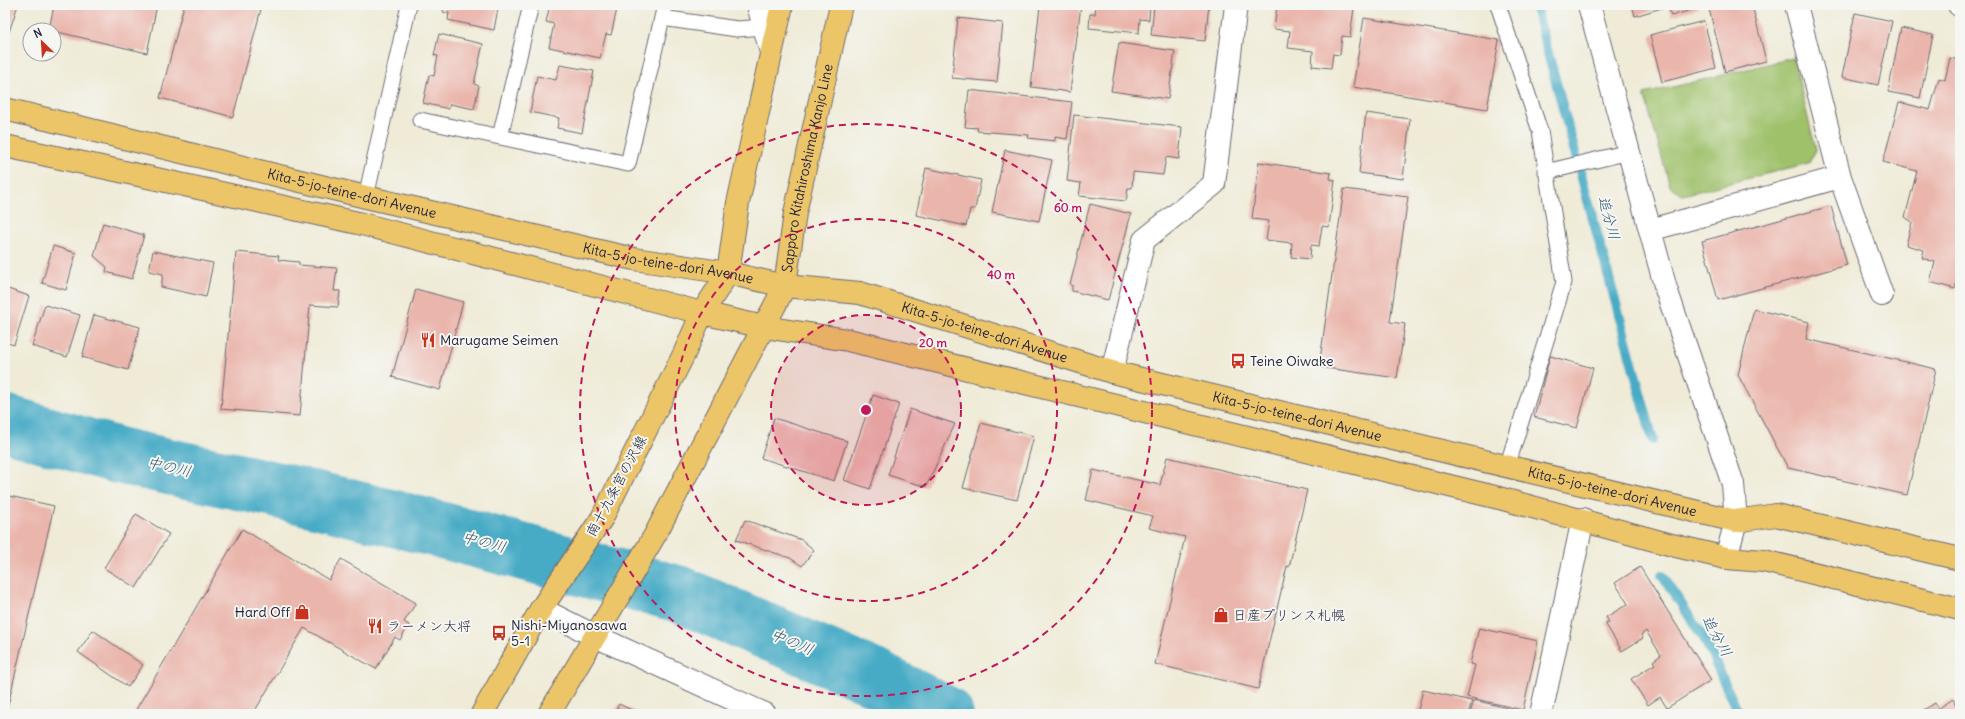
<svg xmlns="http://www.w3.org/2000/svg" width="1965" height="719" viewBox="0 0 1965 719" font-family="Delius,'Klee One',sans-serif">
  <rect width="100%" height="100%" fill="#f6f6f2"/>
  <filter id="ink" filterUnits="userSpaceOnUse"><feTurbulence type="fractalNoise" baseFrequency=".025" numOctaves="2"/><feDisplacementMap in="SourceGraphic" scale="8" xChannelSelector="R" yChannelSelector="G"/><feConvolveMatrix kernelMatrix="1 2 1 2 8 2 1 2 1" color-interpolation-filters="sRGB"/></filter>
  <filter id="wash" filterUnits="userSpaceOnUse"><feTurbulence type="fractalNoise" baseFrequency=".012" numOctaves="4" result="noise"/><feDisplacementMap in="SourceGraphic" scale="16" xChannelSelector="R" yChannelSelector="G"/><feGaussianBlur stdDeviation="0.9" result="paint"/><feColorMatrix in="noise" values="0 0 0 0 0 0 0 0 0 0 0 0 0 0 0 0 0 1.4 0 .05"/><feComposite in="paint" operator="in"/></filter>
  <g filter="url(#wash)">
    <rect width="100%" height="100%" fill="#efebd7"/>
    <!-- green -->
    <path fill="#9fc16a" stroke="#607252" d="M1793,58L1816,150L1809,163L1683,195L1670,186L1644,94Z"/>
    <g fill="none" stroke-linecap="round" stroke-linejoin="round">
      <!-- stream -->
      <path stroke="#47abc6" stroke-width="10" d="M1535,5L1653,440
        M1662,575L1705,640L1735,706L1741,714"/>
      <!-- river -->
      <path stroke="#47abc6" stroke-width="57" d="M5,423L120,456L277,490L437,529L679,594L873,677L945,714"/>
    </g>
    <g id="blocks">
      <!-- building -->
      <path fill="#eab5ab" d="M5,5H18L5,44Z
        M54,5H157L147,53L49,30Z
        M184,5H262L233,117L160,98Z
        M445,5H506L505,9L498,8L494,30L448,20L449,13L443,12Z
        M550,5H618L611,35L606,34L600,58L549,47L554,24L546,22Z
        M1040,5H1081L1070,92L1031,87Z
        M1096,5H1150L1149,20L1140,19L1139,33L1089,28L1090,14H1095Z
        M1154,5H1209L1205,41L1151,35Z
        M1277,5H1346L1345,7L1354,8L1350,37L1342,36L1340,55L1333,54L1331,68L1312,66L1313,51L1288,48L1290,31L1274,29Z
        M1632,5H1697L1698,8L1671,16L1668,6L1635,16Z
        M1708,5H1752L1766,61L1725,72Z
        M1855,13L1892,21L1878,85L1842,77Z
        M958,18L1003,23L997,82L952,78Z
        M1364,18L1499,40L1487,109L1353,87Z
        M1704,21L1716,68L1662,82L1650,35Z
        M1901,28L1933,35L1920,98L1888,92Z
        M439,34L483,44L474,84L479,86L474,109L450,104L449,109L423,103L429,75L434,76L438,56L434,55Z
        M1119,43L1175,51L1168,99L1111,91Z
        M1950,58L1960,60V269L1955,289L1930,282L1935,262L1922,258L1924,250L1906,245L1912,222L1905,217L1917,171L1883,162L1899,102L1930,110L1939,78L1945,80Z
        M560,65L594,71L582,133L557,128L559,118L530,112L537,76L556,80Z
        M969,90L1072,102L1067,139L1055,137V141L1028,138L1029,135L977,131L978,128L965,127Z
        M1366,113L1410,119L1403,179L1359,173Z
        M1074,115L1182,127L1179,159L1166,157L1163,175L1133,172L1132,188H1128L1126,201L1079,196L1081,183L1067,181Z
        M1005,150L1052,160L1039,221L992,212Z
        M1259,162L1331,173L1330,179L1335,180L1329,227L1322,226L1319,246L1311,245L1310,259L1291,257L1292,243L1266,240L1269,221L1252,219Z
        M926,168L981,180L975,209H970L966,226L916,215Z
        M1344,189L1408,197L1390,322L1405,324L1397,378L1319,367Z
        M1090,204L1131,214L1108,300L1072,291V285H1070Z
        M1831,206L1847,265L1718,300L1702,241Z
        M103,223L144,235L132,279L106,272L107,267L94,256Z
        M53,246L76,253L66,290L42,283Z
        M153,251L213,263L206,297L161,287L163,274L149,271Z
        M236,252L279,256L278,260L299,262V265L337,268L334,291H340L338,307L310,305L300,416L221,409Z
        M5,288L29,296L14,345L5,342Z
        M416,289L463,302L440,390L392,377Z
        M45,305L80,315L67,357L32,346Z
        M1754,309L1809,322L1806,339L1936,369L1907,495L1788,468L1738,375Z
        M94,315L140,327L128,370L82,357Z
        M1550,356L1593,368L1577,428L1534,417Z
        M873,395L899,404L870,489L844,480Z
        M910,409L955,424L926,487L888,475Z
        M774,418L847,441L834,481L761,458Z
        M981,423L1034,436L1017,500L963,488Z
        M1167,457L1307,490L1289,567L1287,566L1258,689L1155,664L1185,537L1149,528L1153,516L1086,500L1093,470L1160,485Z
        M5,495L54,506L6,714H5Z
        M136,514L169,534L136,588L104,568Z
        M745,520L802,540L814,550L802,566L790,558L736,540Z
        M242,529L329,580L341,559L416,603L404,622L409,625L400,640L395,637L376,669L304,628L253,714L134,713Z
        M1640,567L1711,680L1667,708L1660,697L1648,705L1631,679L1655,664L1653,661L1661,655L1646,631L1641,635L1643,638L1622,651L1605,623L1609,622L1606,617L1628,604L1615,583Z
        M1479,628L1538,641L1523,710L1467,697L1475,665L1470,664Z
        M93,630L143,665L128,687L78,652Z
        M1423,690L1472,701L1468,714H1417Z
        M1953,699L1960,714H1917L1935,703L1938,709Z
        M1474,700L1519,711L1518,714H1470Z
        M619,704L640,714H614Z"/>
    </g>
  </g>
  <g filter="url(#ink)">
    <use href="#blocks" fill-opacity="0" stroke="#6a6872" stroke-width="1"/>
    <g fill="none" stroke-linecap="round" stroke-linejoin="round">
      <!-- service casing -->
      <g stroke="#6a6872" stroke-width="17">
        <path id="service" d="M1498,5L1540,131L1564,282L1507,467
          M662,18L737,29L765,27
          M420,120L628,164L665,5
          M500,137L531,5
          M1546,172L1629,152
          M366,197L409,5"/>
      </g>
      <!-- minor casing -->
      <g stroke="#6a6872" stroke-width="24">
        <path id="minor" d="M758,5L771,52
          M1589,5L1666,289L1733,484L1736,521L1726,558
          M1796,5L1840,177L1882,295
          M1959,5H1960
          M1650,230L1840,177
          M1112,372L1144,240L1214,184L1236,5
          M541,609L595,636L765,714
          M1541,714L1583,519"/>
      </g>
      <!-- primary casing -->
      <g stroke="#6a6872" stroke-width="24">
        <g id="primary">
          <path d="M482,714L541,609L602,518L684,354L702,313L728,273L738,203L782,5"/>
          <path id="s1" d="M549,714L655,535L785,286L795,213L841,5"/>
        </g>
      </g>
      <!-- trunk casing -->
      <g stroke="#6a6872" stroke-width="24">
        <g id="trunk">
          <path id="s2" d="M5,109L366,197L634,259L728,273L785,286L860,293L1112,372L1736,521L1776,515L1960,559"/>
          <path d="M5,146L358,223L702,313L764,327L848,340L1499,498L1672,545L1726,558L1764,561L1960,609"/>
        </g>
      </g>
      <!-- service -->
      <use href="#service" stroke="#fff" stroke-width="15"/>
      <!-- minor -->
      <use href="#minor" stroke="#fff" stroke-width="22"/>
      <!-- primary -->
      <use href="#primary" stroke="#edc569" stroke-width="22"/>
      <!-- trunk -->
      <use href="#trunk" stroke="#edc569" stroke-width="22"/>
    </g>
  </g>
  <!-- distance rings -->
  <circle cx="866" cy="410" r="95" fill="#c2185b" fill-opacity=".12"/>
  <g fill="none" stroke="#c2185b" stroke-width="2" stroke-dasharray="7 5">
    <circle cx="866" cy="410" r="95"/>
    <circle cx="866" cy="410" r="191"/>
    <circle cx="866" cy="410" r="286"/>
  </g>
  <!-- icons -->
  <defs>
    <g id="restaurant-bare" transform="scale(1.2)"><path d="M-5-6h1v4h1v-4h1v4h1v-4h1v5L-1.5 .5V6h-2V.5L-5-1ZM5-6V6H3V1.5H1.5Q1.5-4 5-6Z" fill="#c8321e" stroke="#f6f6f2" stroke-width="2.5" paint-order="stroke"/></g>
    <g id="bus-bare" transform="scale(1.2)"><path d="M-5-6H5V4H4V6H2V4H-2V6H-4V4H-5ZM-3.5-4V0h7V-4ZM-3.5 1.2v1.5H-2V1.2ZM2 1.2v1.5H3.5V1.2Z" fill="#c8321e" stroke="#f6f6f2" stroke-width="2.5" paint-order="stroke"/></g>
    <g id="shop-bare" transform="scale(1.2)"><path d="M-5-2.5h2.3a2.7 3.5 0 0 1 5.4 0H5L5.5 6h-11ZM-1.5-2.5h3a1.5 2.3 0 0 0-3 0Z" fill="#c8321e" stroke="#f6f6f2" stroke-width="2.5" paint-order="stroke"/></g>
  </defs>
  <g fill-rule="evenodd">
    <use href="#restaurant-bare" x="428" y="340"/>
    <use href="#bus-bare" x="1238" y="361"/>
    <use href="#shop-bare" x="302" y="612"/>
    <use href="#shop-bare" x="1221" y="615"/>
    <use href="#restaurant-bare" x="375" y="626"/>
    <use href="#bus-bare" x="499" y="633"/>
  </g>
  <g text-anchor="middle" stroke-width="4" stroke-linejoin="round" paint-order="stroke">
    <!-- street labels -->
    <g font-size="14" fill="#22223b" stroke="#f6f6f2">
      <text dy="5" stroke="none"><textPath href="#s1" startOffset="609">Sapporo Kitahiroshima Kanjo Line</textPath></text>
      <text dy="5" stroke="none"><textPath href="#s2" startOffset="357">Kita-5-jo-teine-dori Avenue</textPath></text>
      <text dy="5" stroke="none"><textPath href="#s2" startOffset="681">Kita-5-jo-teine-dori Avenue</textPath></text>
      <text dy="5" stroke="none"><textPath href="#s2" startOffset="1006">Kita-5-jo-teine-dori Avenue</textPath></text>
      <text dy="5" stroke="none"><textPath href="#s2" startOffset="1330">Kita-5-jo-teine-dori Avenue</textPath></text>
      <text transform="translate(616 486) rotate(-62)" y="5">南十九条宮の沢線</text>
      <text dy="5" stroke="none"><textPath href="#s2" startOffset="1654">Kita-5-jo-teine-dori Avenue</textPath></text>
    </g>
    <!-- poi labels -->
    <g font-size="14" fill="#22223b" stroke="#f6f6f2" text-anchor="start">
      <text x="440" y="345">Marugame Seimen</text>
      <text x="1250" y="366">Teine Oiwake</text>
      <text x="290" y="617" text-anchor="end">Hard Off</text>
      <text x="1233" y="620">日産プリンス札幌</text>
      <text x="511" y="630">Nishi-Miyanosawa<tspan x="511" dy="16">5-1</tspan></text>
      <text x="387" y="631">ラーメン大将</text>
    </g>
    <!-- water labels -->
    <g font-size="15" font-style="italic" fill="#315973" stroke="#f6f6f2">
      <text transform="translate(1609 218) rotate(75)" y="5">追分川</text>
      <text transform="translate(169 467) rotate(13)" y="5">中の川</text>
      <text transform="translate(484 542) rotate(15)" y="5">中の川</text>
      <text transform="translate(1717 636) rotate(61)" y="5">追分川</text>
      <text transform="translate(792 642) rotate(23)" y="5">中の川</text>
    </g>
  </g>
  <circle cx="866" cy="410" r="6" fill="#c2185b" stroke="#f6f6f2" stroke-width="2"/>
  <g font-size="12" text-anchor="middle" font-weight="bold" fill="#c2185b" stroke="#f6f6f2" stroke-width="4" stroke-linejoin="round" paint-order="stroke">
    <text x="1068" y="212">60 m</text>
    <text x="1001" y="279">40 m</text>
    <text x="933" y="347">20 m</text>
  </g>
  <!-- margin -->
  <rect width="1965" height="719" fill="none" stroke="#f6f6f2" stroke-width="20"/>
  <!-- north arrow -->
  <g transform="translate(42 42) rotate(335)"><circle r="19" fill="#f6f6f2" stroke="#a1a1a9"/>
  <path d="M0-3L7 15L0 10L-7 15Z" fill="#c8321e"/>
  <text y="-6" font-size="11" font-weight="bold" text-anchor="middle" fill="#22223b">N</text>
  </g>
</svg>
